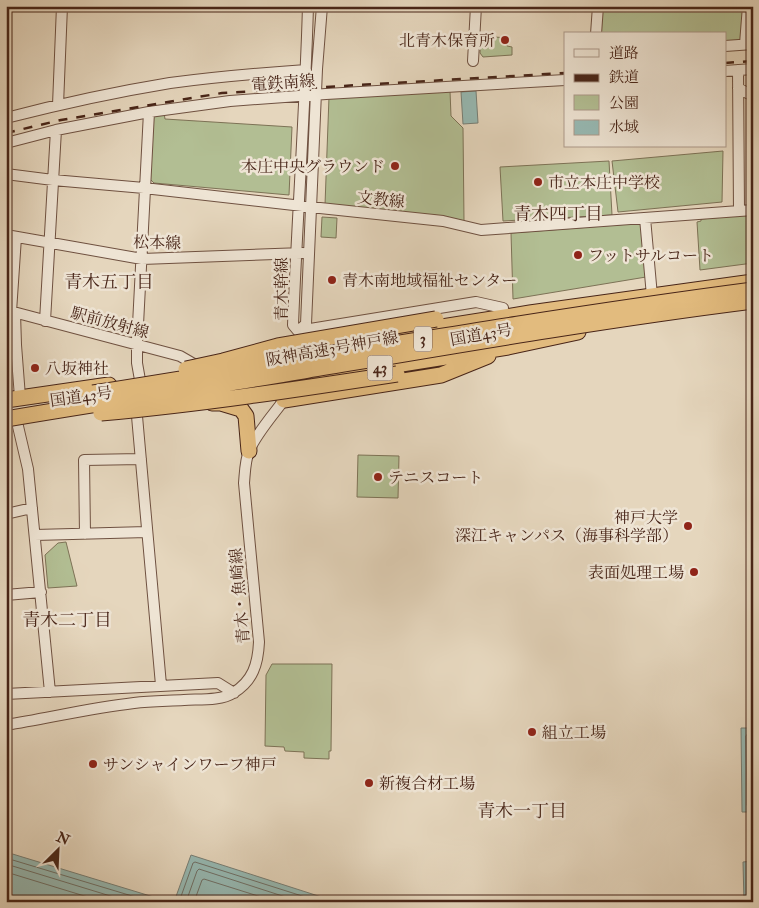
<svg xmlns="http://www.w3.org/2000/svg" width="759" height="908" viewBox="0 0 759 908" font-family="'IM FELL Double Pica','Noto Serif JP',serif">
  <rect width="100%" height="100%" fill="#e5d6bd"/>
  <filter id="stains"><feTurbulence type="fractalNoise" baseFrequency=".004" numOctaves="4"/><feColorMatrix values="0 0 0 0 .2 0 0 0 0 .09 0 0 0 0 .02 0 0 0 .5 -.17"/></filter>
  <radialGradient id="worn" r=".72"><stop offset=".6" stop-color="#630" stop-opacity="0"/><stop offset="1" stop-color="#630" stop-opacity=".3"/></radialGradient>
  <!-- green -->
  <path fill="#b2be93" stroke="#7d7256" d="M602,6H745L742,38L740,43L725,44V34H601Z
    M481,36L508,38L507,46L512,47V55L483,57L480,53Z
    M450,91L451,116L463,128L464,221L443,216L325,205L329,97Z
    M164,113L165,119L292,127L289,195L154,183L149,178L152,118L158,114Z
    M723,151L722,202L618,212L612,161Z
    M609,161L612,215L503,221L500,167Z
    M748,215L753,217V263L700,270L697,222L701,221V219Z
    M322,217L337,218L336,238L321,237Z
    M643,223L646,277L513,299L511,233Z
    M358,455L399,456L398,498L357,497Z
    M750,486H753V615L749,614Z
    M66,542L77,586L48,588L45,555L58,543Z
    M272,664H332L331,751H329V759L304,758V752L285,751L284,747L265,746L266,675Z"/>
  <!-- water -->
  <path fill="#96b9b3" stroke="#777e75" d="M476,91L478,123L463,124L461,92Z
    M741,728H753V812H742Z
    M6,852L170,902H6Z
    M191,855L337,902H174Z
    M753,861V902H744L743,862Z"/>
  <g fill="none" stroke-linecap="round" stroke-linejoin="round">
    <!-- shore -->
    <path stroke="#6f6f66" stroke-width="1" d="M753,733H748L746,736L747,805L748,807H753
      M6,858L152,902
      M6,864L130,902
      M6,872L104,902
      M179,902L193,863L195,862L321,902
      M186,902L197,871L199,869L301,902
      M194,902L202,880L204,879L277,902"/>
    <!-- minor casing -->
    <g stroke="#6f5141" stroke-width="12">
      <path id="minor" d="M596,34L598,6
        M745,44L748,6
        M725,46L753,44
        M473,61L476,6
        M738,70L739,211
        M725,71L753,69
        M738,88L753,96
        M58,105L62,6
        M6,118C60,104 115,92 170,83C215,77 261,73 306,70
        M6,143L56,130L149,112L230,101L326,94L565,80
        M6,174L53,180L144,188L320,208L443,221L481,230L753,210
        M645,218L652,296
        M6,235L142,259L303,253
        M6,310L180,356L199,367
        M11,312L16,237
        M15,313L16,345L20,397
        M45,321L56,130
        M298,331L306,324L317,69L322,6
        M298,331L293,325C297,219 305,113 308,6
        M298,331L476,302L503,308
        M140,380L137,363V344L149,112
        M136,405L161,685
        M17,422L28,469L50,692
        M6,514L32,508
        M85,534L84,460L141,459
        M35,535L147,532
        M6,595L41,592
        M6,694L218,683L234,693
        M6,725C49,718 91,708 134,703C151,701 168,701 184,700C198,699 221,701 233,693C253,681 258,664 259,642L244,483C245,472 245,461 249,451C256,434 273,415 284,400L286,396"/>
    </g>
    <!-- highway casing -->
    <g stroke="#482518" stroke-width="17">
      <path id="highway" d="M252,360L297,350L530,313L753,282
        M246,389L508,347L578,332
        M6,400L109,385
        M284,400L441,375L488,356
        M212,403H221L241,409L246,416L249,451"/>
    </g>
    <!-- minor -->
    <use href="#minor" stroke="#eee4d4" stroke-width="10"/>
    <!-- highway -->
    <use href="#highway" stroke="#e2bb7e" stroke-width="15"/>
    <!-- rail -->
    <path stroke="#482518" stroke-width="2.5" stroke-dasharray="9 9" stroke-linecap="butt" d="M725,63L753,61
      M6,133L61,120L222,93L565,73"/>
    <!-- highway-bridge casing -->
    <g stroke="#482518" stroke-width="17" stroke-linecap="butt">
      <path id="highway-bridge" d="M186,369L223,361L278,346L436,319
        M93,393C313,358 532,319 753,290
        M101,413C201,404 299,389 397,374
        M6,419C105,402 204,388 303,371C452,346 602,320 753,301"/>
    </g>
    <!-- highway-bridge -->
    <use href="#highway-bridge" stroke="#e2bb7e" stroke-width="15"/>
  </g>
  <!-- markers -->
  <g fill="#8f2418" stroke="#eee4d4" stroke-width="2">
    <circle cx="505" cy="40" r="5"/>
    <circle cx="395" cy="166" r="5"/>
    <circle cx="538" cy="182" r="5"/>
    <circle cx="578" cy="255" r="5"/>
    <circle cx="332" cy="280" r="5"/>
    <circle cx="35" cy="368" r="5"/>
    <circle cx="378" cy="477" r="5"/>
    <circle cx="688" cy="526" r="5"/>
    <circle cx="694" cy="572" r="5"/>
    <circle cx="532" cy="732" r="5"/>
    <circle cx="93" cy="764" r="5"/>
    <circle cx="369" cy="783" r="5"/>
  </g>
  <g text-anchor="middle" stroke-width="5" stroke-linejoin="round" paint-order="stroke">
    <!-- shield labels -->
    <g fill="#eee4d4" stroke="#7a5e50" stroke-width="1">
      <rect x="414" y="326.5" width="18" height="25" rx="4"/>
      <rect x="367.5" y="355.5" width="25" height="25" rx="4"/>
    </g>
    <g font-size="15" font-weight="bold" fill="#482518">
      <text x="423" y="344">3</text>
      <text x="380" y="373">43</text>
    </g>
    <!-- poi labels -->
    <g font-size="16" fill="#482518" stroke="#eee4d4" text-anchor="start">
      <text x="495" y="46" text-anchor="end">北青木保育所</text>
      <text x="385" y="172" text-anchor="end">本庄中央グラウンド</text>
      <text x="548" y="188">市立本庄中学校</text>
      <text x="588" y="261">フットサルコート</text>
      <text x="342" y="286">青木南地域福祉センター</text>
      <text x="45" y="374">八坂神社</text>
      <text x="388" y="483">テニスコート</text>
      <text x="678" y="523" text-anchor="end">神戸大学<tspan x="678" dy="18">深江キャンパス（海事科学部）</tspan></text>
      <text x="684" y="578" text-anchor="end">表面処理工場</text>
      <text x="542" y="738">組立工場</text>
      <text x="103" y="770">サンシャインワーフ神戸</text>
      <text x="379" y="789">新複合材工場</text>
    </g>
    <!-- street labels -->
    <g font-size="16" fill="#482518" stroke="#eee4d4">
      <text transform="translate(283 82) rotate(-4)" y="6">電鉄南線</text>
      <text transform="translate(381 199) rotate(6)" y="6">文教線</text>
      <text transform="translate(157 242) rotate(1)" y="6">松本線</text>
      <text transform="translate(281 289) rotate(-90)" y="6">青木幹線</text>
      <text transform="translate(110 322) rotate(15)" y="6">駅前放射線</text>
      <text transform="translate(481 334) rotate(-10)" y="6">国道43号</text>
      <text transform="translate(332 348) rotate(-10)" y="6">阪神高速3号神戸線</text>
      <text transform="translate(81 396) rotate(-8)" y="6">国道43号</text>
      <text transform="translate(239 596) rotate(-95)" y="6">青木・魚崎線</text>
    </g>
    <!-- neighbourhood labels -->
    <g font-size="18" fill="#482518" stroke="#eee4d4">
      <text x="558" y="220">青木四丁目</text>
      <text x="109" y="288">青木五丁目</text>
      <text x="67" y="626">青木二丁目</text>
      <text x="522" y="817">青木一丁目</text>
    </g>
  </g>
  <!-- margin -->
  <rect width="759" height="908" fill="none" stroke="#e5d6bd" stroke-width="25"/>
  <rect x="8" y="8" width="744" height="893" fill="none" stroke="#482518" stroke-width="2.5"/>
  <rect x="12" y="12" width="734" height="883" fill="none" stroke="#482518"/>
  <!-- legend -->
  <rect x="564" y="32" width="162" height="115" fill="#eee4d4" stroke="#ac9889"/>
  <rect x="574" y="49" width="25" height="8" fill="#eee4d4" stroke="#ac9889"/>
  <text x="609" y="58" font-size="15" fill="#482518">道路</text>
  <rect x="574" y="74" width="25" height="8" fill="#482518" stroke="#ac9889"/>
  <text x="609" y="82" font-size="15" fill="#482518">鉄道</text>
  <rect x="574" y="95" width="25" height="15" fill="#b2be93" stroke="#ac9889"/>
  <text x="609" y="108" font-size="15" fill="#482518">公園</text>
  <rect x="574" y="120" width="25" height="15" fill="#96b9b3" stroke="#ac9889"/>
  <text x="609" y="132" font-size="15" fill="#482518">水域</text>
  <!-- north arrow -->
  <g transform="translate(58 850) rotate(24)" stroke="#eee4d4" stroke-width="4" paint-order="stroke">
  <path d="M0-4L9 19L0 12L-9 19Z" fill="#482518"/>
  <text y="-8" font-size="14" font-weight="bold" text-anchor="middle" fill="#482518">N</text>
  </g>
  <rect width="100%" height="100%" filter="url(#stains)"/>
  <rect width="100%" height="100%" fill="url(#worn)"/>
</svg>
